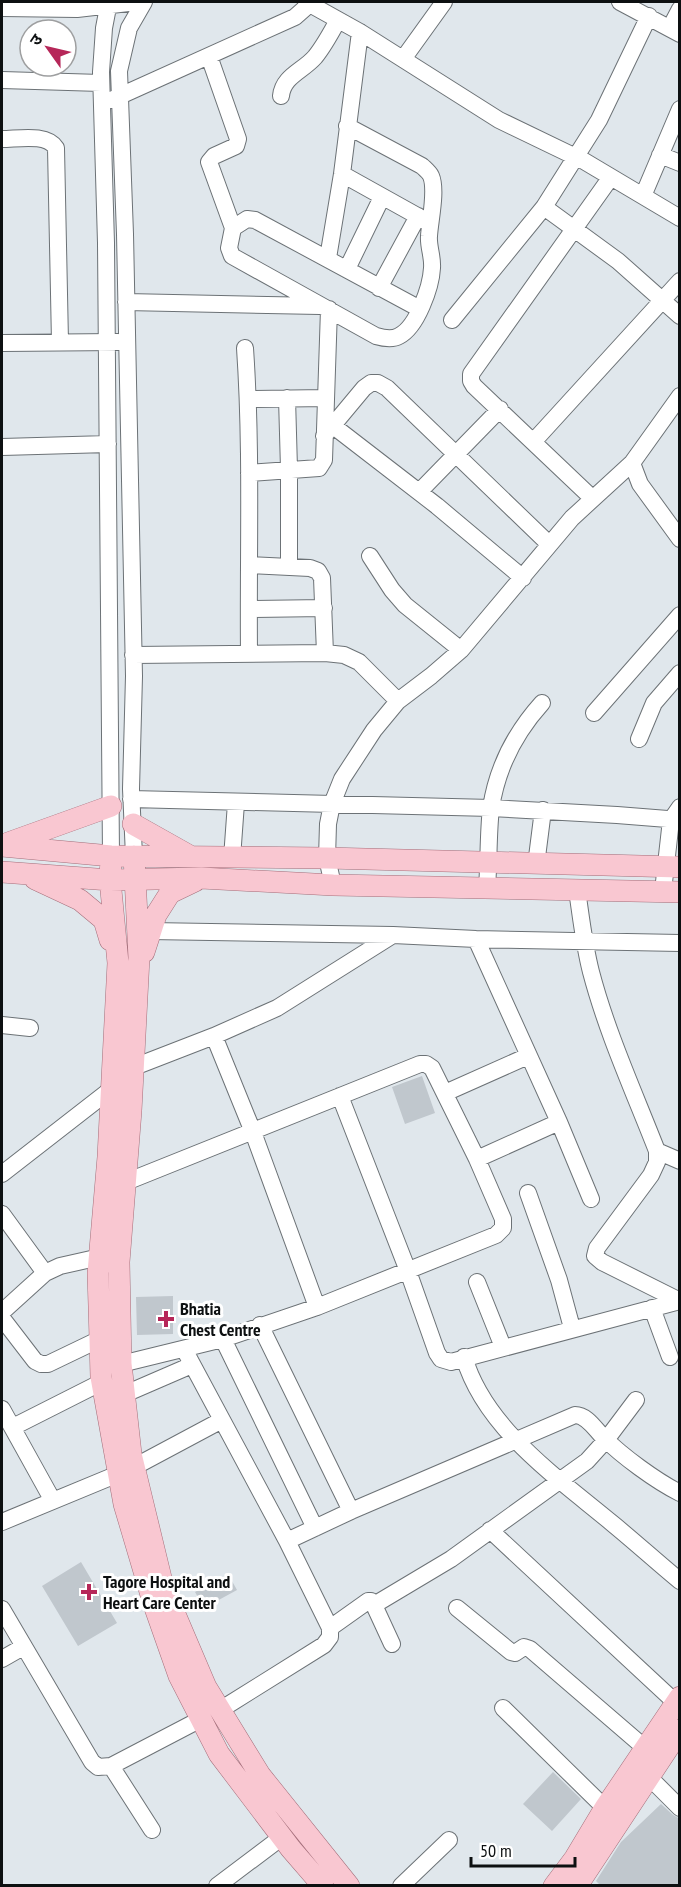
<svg xmlns="http://www.w3.org/2000/svg" width="681" height="1887" viewBox="0 0 681 1887" font-family="'PT Sans Narrow','Noto Sans Devanagari',sans-serif">
  <rect width="100%" height="100%" fill="#e0e7ec"/>
  <!-- building -->
  <path fill="#c0c7cd" d="M422,1076L435,1113L405,1124L392,1087Z
    M173,1296V1334L137,1335L136,1297Z
    M81,1562L117,1623L78,1646L42,1586Z
    M228,1574L237,1590L204,1608L195,1592Z
    M553,1772L581,1799L552,1831L523,1804Z
    M661,1804L673,1815L680,1819V1886H601L596,1881L621,1842Z"/>
  <g fill="none" stroke-linecap="round" stroke-linejoin="round">
    <!-- minor casing -->
    <g stroke="#6c7276" stroke-width="18">
      <path id="minor" d="M109,2L104,28L101,72L106,243L111,856
        M306,2L360,32L499,120L584,161L680,218
        M620,2L680,34
        M2,8L77,9L137,2
        M670,28L680,9
        M209,56L238,139L236,146L214,156L209,162L233,228L229,248L232,256L376,336C383,338 392,340 399,336C417,327 431,287 432,268C433,257 428,246 429,236C430,220 437,190 431,176C429,172 425,169 422,166L347,126
        M403,59L444,2
        M2,80L101,83
        M281,96C283,76 303,71 315,57C324,46 331,33 338,20
        M111,100L295,17L312,2
        M2,139C18,139 47,133 56,148L60,342
        M660,155L680,163
        M342,174L430,223
        M643,196L680,109
        M544,207L618,261L680,316
        M233,228L247,219L255,220L420,309
        M328,258L342,174L360,32
        M347,269L382,197
        M379,288L418,216
        M126,302L320,306
        M452,320L544,207L599,120L649,16
        M2,343L118,342
        M245,348C252,450 248,552 249,654
        M287,398L289,469V567
        M248,399L326,398
        M332,425L437,506L523,578
        M324,436L364,388L371,383H378L387,388L549,544
        M533,442L680,281
        M2,447L108,444
        M632,463L640,484L680,539
        M249,473L319,468L324,460L329,309
        M419,492L500,409
        M592,498L474,386L471,381V374L611,177
        M370,556L392,590L405,605L461,650
        M249,609L324,608
        M325,653L344,655L359,662L398,701
        M133,655L325,653L322,578L318,571L310,568L249,565
        M594,713L680,615
        M639,739L654,703L680,673
        M131,799L491,808L617,815L680,820
        M134,856L131,789L134,676L125,234L119,71L129,28L144,2
        M232,858L236,803
        M536,865L543,810
        M333,885L327,858L328,824L332,804L342,779L374,730L398,701L431,676L461,650L572,518L632,463L680,396
        M487,888C489,861 488,834 491,808C497,768 515,733 542,703
        M577,890C581,917 584,945 591,972C607,1033 634,1092 657,1151V1162L651,1175L597,1248L595,1256L602,1262L680,1301
        M663,891L671,820L680,807
        M150,931L393,935L476,939L680,943
        M476,939L559,1122L591,1199
        M2,1025L30,1028
        M214,1036L253,1132L317,1307
        M134,1067L214,1036L277,1008L393,935
        M445,1093L528,1056
        M340,1096L408,1271L437,1353L441,1359L451,1362L680,1301
        M657,1151L680,1161
        M477,1159L559,1122
        M2,1174L110,1090
        M528,1193L559,1280L572,1328
        M2,1214L45,1273
        M477,1282L503,1347
        M652,1308L670,1357
        M2,1312L45,1273L60,1266L100,1257
        M2,1318L35,1361L41,1364H48L100,1339
        M260,1325L351,1511
        M223,1339L315,1528
        M184,1349L287,1541L330,1628V1637L324,1645L220,1710
        M464,1357C485,1429 558,1478 613,1524C635,1542 657,1562 680,1581
        M121,1364L223,1339L317,1307L496,1235L503,1228V1219L477,1159L432,1068L426,1064H420L126,1182
        M125,1394L192,1365
        M2,1409L53,1501
        M13,1427L102,1382
        M134,1467L222,1420
        M2,1522L118,1474
        M490,1530L676,1703
        M287,1541L351,1511L575,1415C587,1415 595,1429 603,1437C622,1456 656,1481 680,1493
        M374,1605L392,1644
        M457,1608L511,1652L515,1653L524,1647L530,1649L645,1748
        M2,1609L92,1762L98,1767L111,1766L201,1719
        M330,1628L368,1601H371L374,1605L451,1559L587,1461L606,1440L636,1400
        M2,1659L23,1647
        M503,1708L605,1808
        M111,1766L152,1830
        M648,1776L680,1808
        M217,1886L282,1837
        M401,1886L449,1840"/>
    </g>
    <!-- major casing -->
    <g stroke="#a46e7a" stroke-width="22">
      <path id="major" d="M133,824L190,856
        M8,843L111,806
        M2,846L111,856L327,858L680,867
        M111,856L110,880L118,963L108,1157L98,1273L100,1339L101,1377L124,1504L154,1605L179,1676L219,1754L291,1849L323,1886
        M134,856L139,958L131,1111L119,1262L121,1364L131,1454L163,1586L206,1687L260,1775L349,1886
        M2,872L110,880L201,878L333,885L680,892
        M35,879L80,900L104,920L110,940
        M144,952L156,915L170,893L195,881
        M554,1886L575,1858L605,1808L680,1697
        M577,1886L680,1730"/>
    </g>
    <!-- minor -->
    <use href="#minor" stroke="#fff" stroke-width="16"/>
    <!-- major -->
    <use href="#major" stroke="#f9c7d1" stroke-width="21"/>
  </g>
  <!-- markers -->
  <g fill="#b62759" stroke="#fff" stroke-width="2">
    <path d="M163 1310h6v6h6v6h-6v6h-6v-6h-6v-6h6z"/>
    <path d="M86 1583h6v6h6v6h-6v6h-6v-6h-6v-6h6z"/>
  </g>
  <g text-anchor="middle" stroke-width="6" stroke-linejoin="round" paint-order="stroke">
    <!-- poi labels -->
    <g font-size="18" font-weight="bold" fill="#0d1011" stroke="#fff" text-anchor="start">
      <text x="180" y="1315">Bhatia<tspan x="180" dy="21">Chest Centre</tspan></text>
      <text x="103" y="1588">Tagore Hospital and<tspan x="103" dy="21">Heart Care Center</tspan></text>
    </g>
  </g>
  <!-- border -->
  <rect width="681" height="1887" fill="none" stroke="#0d1011" stroke-width="6"/>
  <!-- north arrow -->
  <g transform="translate(48 48) rotate(304)"><circle r="28" fill="#ffffff" stroke="#9e9fa0" stroke-width="1.5"/>
  <path d="M0-4.5L10 22L0 15L-10 22Z" fill="#b62759"/>
  <text y="-9" font-size="16" font-weight="bold" text-anchor="middle" fill="#0d1011">उ</text>
  </g>
  <!-- scale -->
  <path d="M471 1857v9h104v-9" fill="none" stroke="#0d1011" stroke-width="3"/>
  <text x="480" y="1857" font-size="18" fill="#0d1011" stroke="#ffffff" stroke-width="4.5" paint-order="stroke">50 m</text>
</svg>
